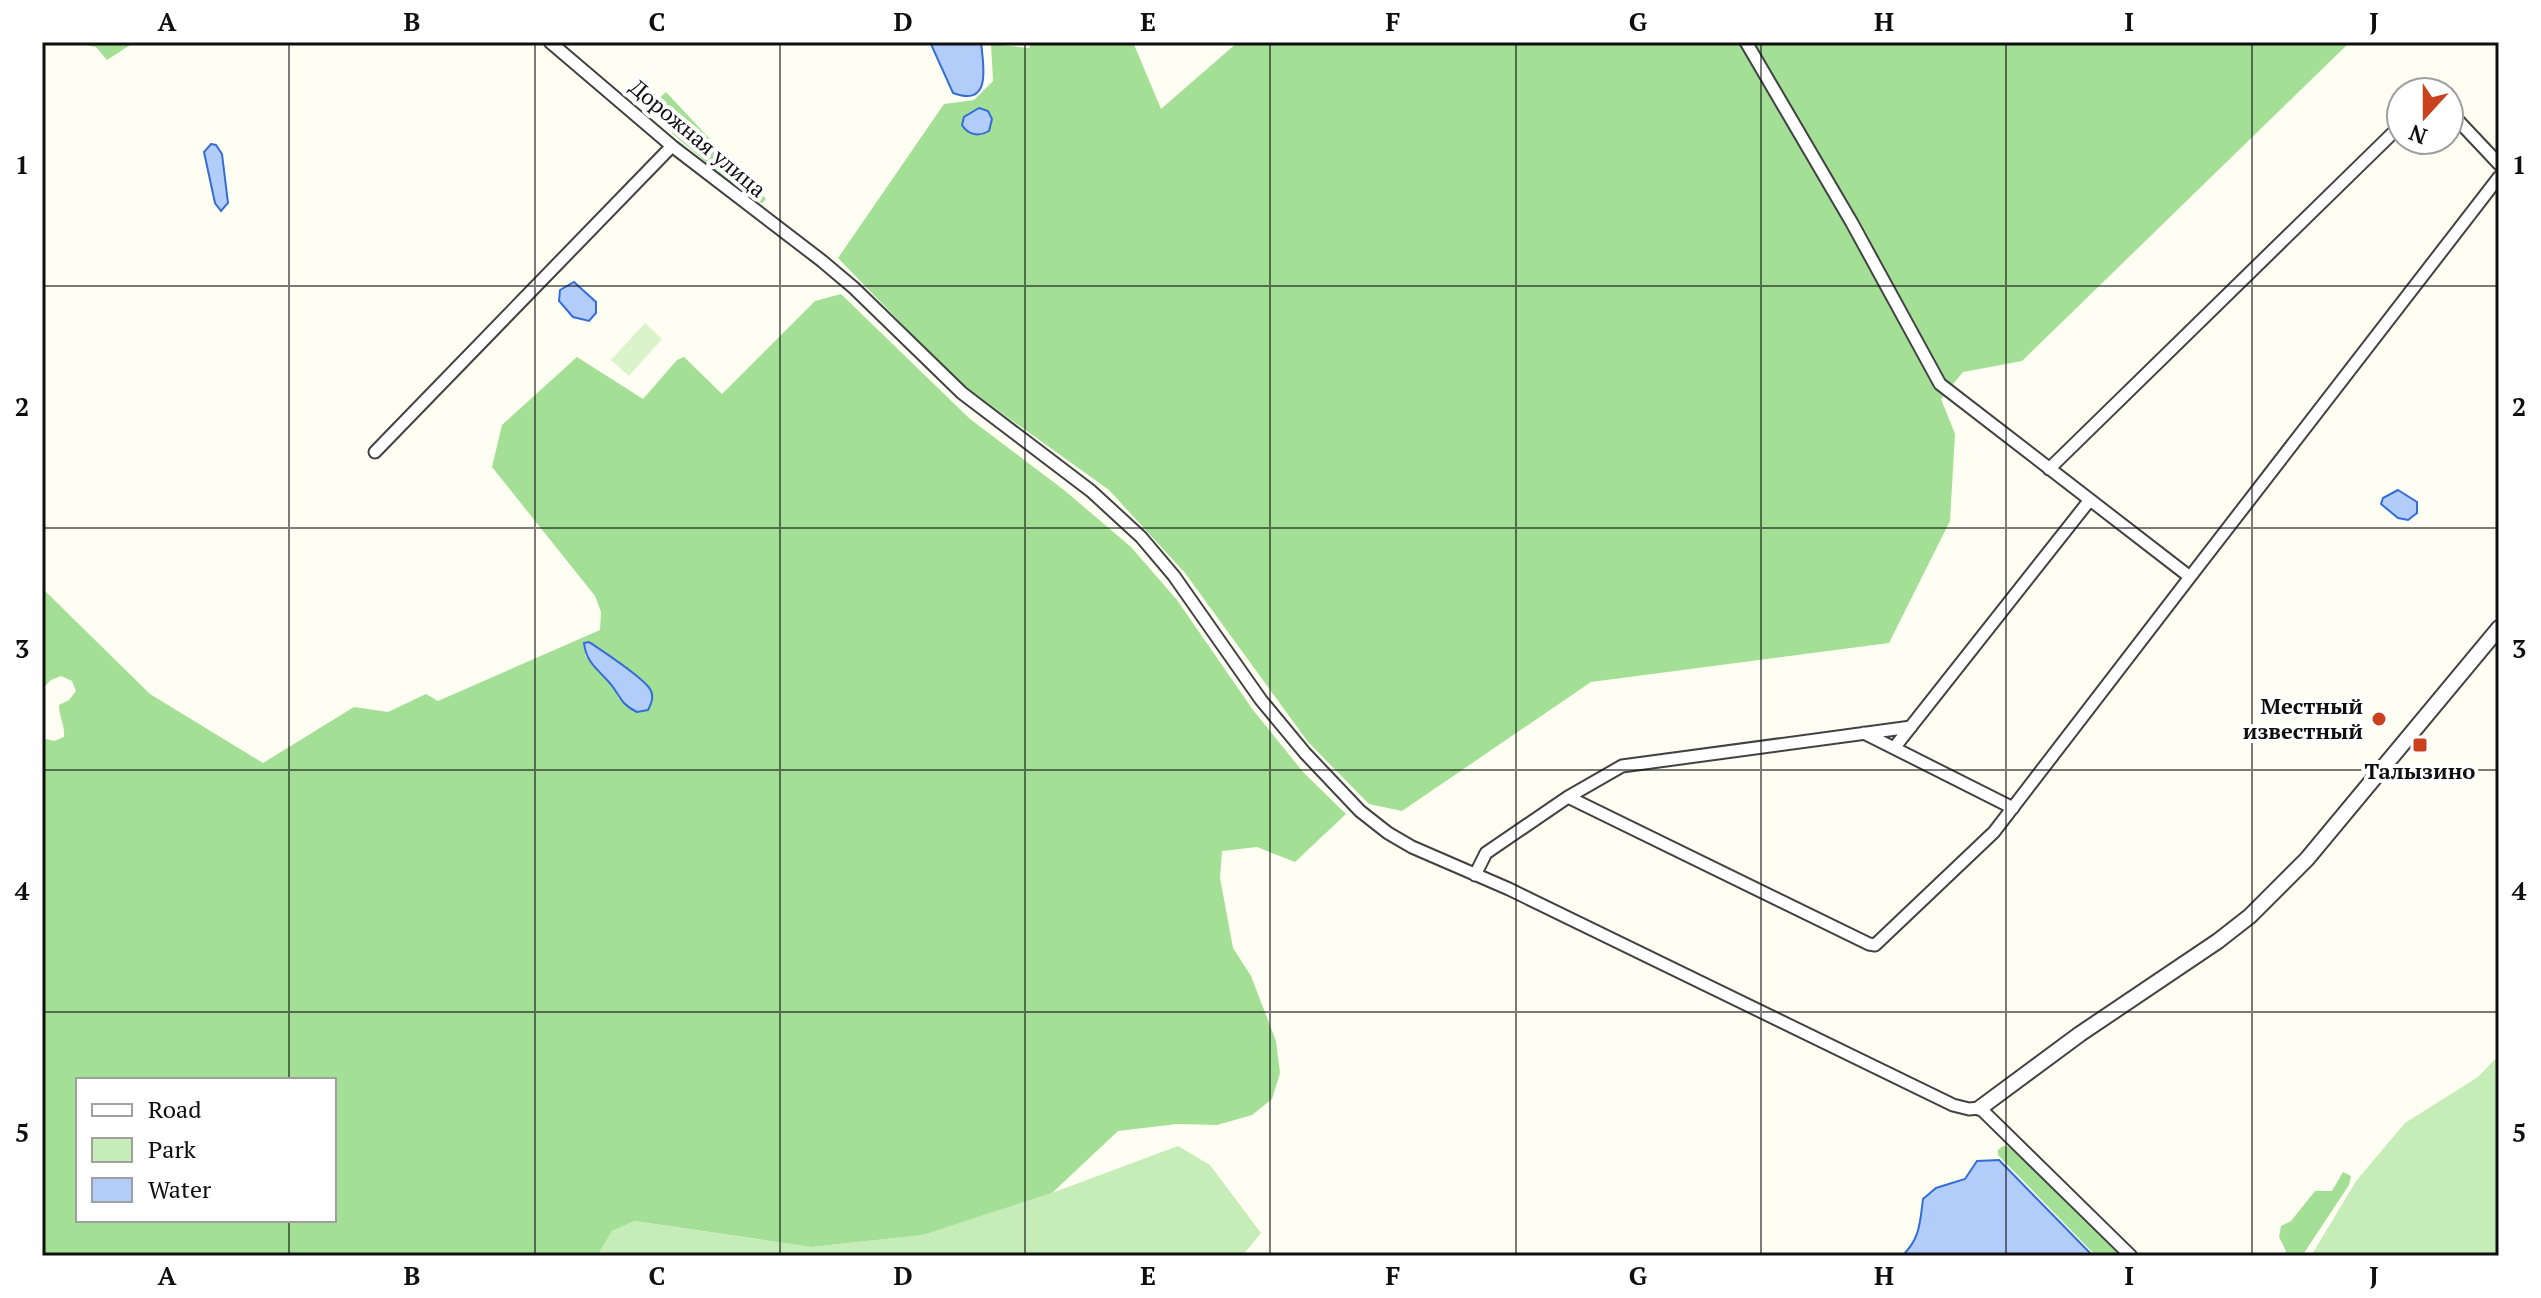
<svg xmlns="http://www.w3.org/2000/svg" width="2541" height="1298" viewBox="0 0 2541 1298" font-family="'PT Serif',serif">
  <rect width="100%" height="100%" fill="#fefff2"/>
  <!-- green -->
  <path fill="#c6edb8" d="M2499,1055V1256H2311L2356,1181L2405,1123L2478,1077Z
    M1178,1146L1210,1165L1261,1233L1242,1256H597L612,1231L633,1221L811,1247L923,1235L1052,1193Z"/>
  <!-- forest -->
  <path fill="#a4df96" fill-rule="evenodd" d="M70,42H135L107,60L96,47Z
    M1033,42H1133L1161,109L1238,42H2350L2022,361L1963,372L1941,399L1955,434L1950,521L1889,643L1591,682L1402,811L1369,804L1308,742L1185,573L1109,490L957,381L838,258L944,104L974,100L993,81L991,44L1029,48ZM979,108L980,134L968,132L967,114Z
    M666,92L766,199L762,203L752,201L673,134L664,121L651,112L655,102Z
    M841,294L970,419L1064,490L1131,547L1177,600L1253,710L1303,772L1346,814L1295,862L1257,847L1222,851L1220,878L1233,948L1251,976L1276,1041L1280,1073L1272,1099L1252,1115L1217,1125L1177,1124L1118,1131L1052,1193L923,1235L811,1247L634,1221L612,1231L597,1256H42V738L54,741L64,737C65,725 59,717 59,705L69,700L76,691L72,681L61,676L51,680L42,689V588L150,694L263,763L354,707L388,712L426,694L438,701L600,630L601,612L595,596L492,467L502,425L577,357L643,399L677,360L684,357L722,394L815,301ZM589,642L635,675L619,699C611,681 596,671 585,655ZM78,1080H334V1220H78Z
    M2003,1146L2012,1147L2122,1256H2096L1998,1155V1150Z
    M2343,1172L2351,1176L2349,1185L2302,1256H2285L2286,1251L2279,1237L2281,1226L2291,1221L2315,1191H2332Z"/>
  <!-- pitch -->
  <path fill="#dbf3cb" d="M645,323L662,339L629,376L611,360Z"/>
  <!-- water -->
  <path fill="#b3cdfa" stroke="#356dd6" stroke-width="2" d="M930,42H981C983,64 993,108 953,93Z
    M979,108L988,111L992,119L989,131C979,137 968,135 962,125L964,117Z
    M211,144L216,145L222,154L228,203L221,211L215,203L204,152Z
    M574,282L596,302V313L589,321L573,317L559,301L560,290Z
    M2398,490L2417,502V513L2408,520L2398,518L2381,504L2383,498Z
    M589,642C601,650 647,680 651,691C654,698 651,704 648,710L637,712C618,703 620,693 607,680C595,667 586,661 584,643Z
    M1999,1160L2093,1256H1902C1920,1239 1920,1223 1923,1199L1936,1188L1965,1179L1977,1161Z"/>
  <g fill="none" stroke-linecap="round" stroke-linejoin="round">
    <!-- minor casing -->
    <g stroke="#424242" stroke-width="15">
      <path id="minor" d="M550,42L672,146L822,261L854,288L962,393L1091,491L1141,537L1174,576L1261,700L1305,753L1360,811L1388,833L1412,847L1509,889L1953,1105L1969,1109L1980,1108L2131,1256
        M1746,42L1852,223L1940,384L2190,577L2499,177
        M2449,111L2499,164
        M375,452L672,146
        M2049,469L2401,125
        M1911,727L1622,766L1568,797L1869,944L1875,945L1994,832L2190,577
        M1864,733L2013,808
        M1894,748L2089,501
        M1475,875L1486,853L1568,797"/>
    </g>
    <!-- tertiary casing -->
    <g stroke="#424242" stroke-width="18">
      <path id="tertiary" d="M1980,1108L2080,1034L2218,941L2250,916L2307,859L2499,628"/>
    </g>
    <!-- minor -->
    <use href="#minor" stroke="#fff" stroke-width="11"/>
    <!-- tertiary -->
    <use href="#tertiary" stroke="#fff" stroke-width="14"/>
  </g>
  <!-- grid -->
  <path fill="none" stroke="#0f0f0f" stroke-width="2" stroke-opacity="0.55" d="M289,42V1080M535,42V1256M780,42V1256M1025,42V1256M1270,42V1256M1516,42V1256M1761,42V1256M2006,42V1256M2252,42V1256M42,286H2499M42,528H2499M42,770H2499M42,1012H2499M289,1220V1256"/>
  <!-- markers -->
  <g fill="#c9411d" stroke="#fff" stroke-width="3">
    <circle cx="2379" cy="719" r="8"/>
    <rect x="2412" y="737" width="16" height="16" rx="4"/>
  </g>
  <g text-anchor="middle" stroke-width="8" stroke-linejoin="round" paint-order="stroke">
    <!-- street labels -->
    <g font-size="22" fill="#0f0f0f" stroke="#fff">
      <text transform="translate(698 138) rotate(40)" y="8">Дорожная улица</text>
    </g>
    <!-- poi labels -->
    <g font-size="22" font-weight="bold" fill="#0f0f0f" stroke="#fff" text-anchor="end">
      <text x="2363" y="714">Местный<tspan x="2363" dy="25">известный</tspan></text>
      <text x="2420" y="779" text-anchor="middle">Талызино</text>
    </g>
  </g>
  <!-- border -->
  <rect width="2541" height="1298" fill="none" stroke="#ffffff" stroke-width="88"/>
  <!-- legend -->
  <rect x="76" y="1078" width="260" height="144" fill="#ffffff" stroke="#9f9f9f" stroke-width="2"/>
  <rect x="92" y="1104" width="40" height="12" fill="#ffffff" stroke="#9f9f9f" stroke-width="2"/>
  <text x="148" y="1118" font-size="24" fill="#0f0f0f">Road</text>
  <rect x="92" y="1138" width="40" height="24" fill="#c6edb8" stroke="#9f9f9f" stroke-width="2"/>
  <text x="148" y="1158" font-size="24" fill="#0f0f0f">Park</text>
  <rect x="92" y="1178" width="40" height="24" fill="#b3cdfa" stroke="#9f9f9f" stroke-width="2"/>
  <text x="148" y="1198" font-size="24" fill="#0f0f0f">Water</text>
  <!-- north arrow -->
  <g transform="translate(2425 116) rotate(201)"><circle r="38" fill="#ffffff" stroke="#9f9f9f" stroke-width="2"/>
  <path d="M0-6L14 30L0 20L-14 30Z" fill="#c9411d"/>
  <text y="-12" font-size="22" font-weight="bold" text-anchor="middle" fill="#0f0f0f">N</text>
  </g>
  <rect x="44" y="44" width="2453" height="1210" fill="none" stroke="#0f0f0f" stroke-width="3"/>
  <g font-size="26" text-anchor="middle" font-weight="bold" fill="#0f0f0f">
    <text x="167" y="31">A</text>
    <text x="412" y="31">B</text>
    <text x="657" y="31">C</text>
    <text x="903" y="31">D</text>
    <text x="1148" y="31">E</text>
    <text x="1393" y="31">F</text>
    <text x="1638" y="31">G</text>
    <text x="1884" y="31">H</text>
    <text x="2129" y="31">I</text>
    <text x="2374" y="31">J</text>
    <text x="22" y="174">1</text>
    <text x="2519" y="174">1</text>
    <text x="22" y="416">2</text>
    <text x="2519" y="416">2</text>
    <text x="22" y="658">3</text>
    <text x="2519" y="658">3</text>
    <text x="22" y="900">4</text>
    <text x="2519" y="900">4</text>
    <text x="22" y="1142">5</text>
    <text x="2519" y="1142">5</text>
    <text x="167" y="1285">A</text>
    <text x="412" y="1285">B</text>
    <text x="657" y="1285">C</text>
    <text x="903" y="1285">D</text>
    <text x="1148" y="1285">E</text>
    <text x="1393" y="1285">F</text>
    <text x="1638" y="1285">G</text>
    <text x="1884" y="1285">H</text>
    <text x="2129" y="1285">I</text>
    <text x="2374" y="1285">J</text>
  </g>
</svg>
